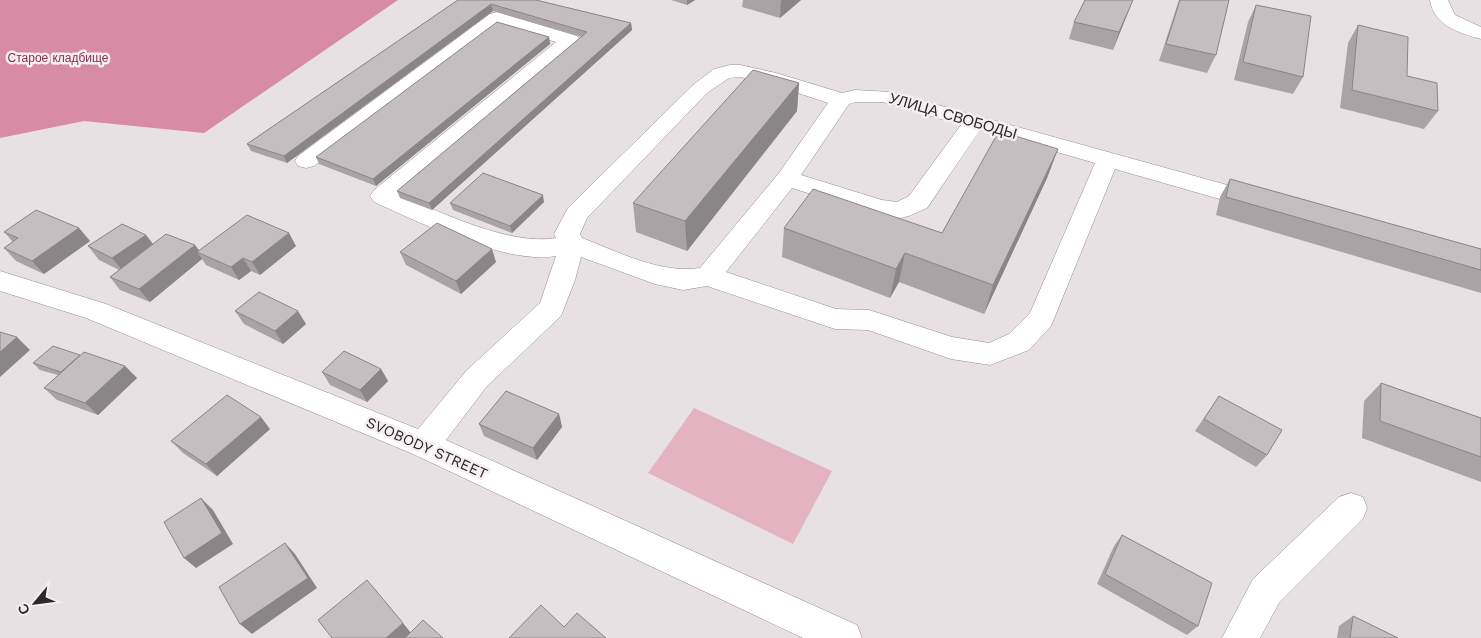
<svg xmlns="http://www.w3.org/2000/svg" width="1481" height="638" viewBox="0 0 1481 638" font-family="'Work Sans',sans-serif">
  <rect width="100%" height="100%" fill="#e8e1e3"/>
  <!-- green -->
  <path fill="#e4b3c2" d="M694,408L832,471L793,544L648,473Z"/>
  <!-- forest -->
  <path fill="#d88ba4" d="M0,0H398L204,133L84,121L0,138Z"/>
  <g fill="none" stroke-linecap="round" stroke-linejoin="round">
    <!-- minor casing -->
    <g stroke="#948e90" stroke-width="1">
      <path id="minor" d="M1430,0H1448L1455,15L1481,27V39C1459,33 1434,26 1430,0Z
        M497,12L577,36L580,40L399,194C441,213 511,246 556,238L554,234L568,208L693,85L714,69L730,65H740L776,73L842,93L855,90L891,92L1267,196L1270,202L1267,208L1258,210L1115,169L1051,326L1029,350L990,365L951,359L868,330L835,329L707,286L683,290L655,284L581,257L575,280L561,316L487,386L446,440L857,625L862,638H803L413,454L86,318L0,291V271L106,304L418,429L467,370L540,303L556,256C506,265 419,222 374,202L370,196L374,190L556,42L500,25L314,166L306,168L298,166L295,161L298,156L490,14ZM740,77L777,86L828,103L779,173L700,268C660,274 619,252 582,238L580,234L587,218L707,93L729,78ZM856,102H883L961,125L909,196L897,202L882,200L801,175L849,104ZM980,130L1095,163L1030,313L1009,334L989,343L952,337L869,310L836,309L726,272L792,188L880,216L900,218L909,216L927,208Z
        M1351,493L1363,497L1367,508L1363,519L1279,603L1260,638H1222L1253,579L1339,497Z"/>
    </g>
    <!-- minor -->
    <use href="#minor" fill="#fff" fill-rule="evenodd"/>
  </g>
  <!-- wall -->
  <path fill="#a9a3a5" d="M458,0L631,23L632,30L432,210L400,198L397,191L582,37L493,11L287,163L251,151L247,144Z
    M671,0H695L687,5Z
    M743,0H801L780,18L742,7Z
    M1085,0H1133L1113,50L1069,39L1074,22Z
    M1179,0H1229L1216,55L1207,73L1159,61Z
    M1256,5L1303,77L1293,94L1234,80L1248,22Z
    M1358,25L1438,111L1424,129L1340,108L1348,43Z
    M549,37L550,44L376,186L319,164L316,157Z
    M799,83L797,111L687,251L636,232L633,203Z
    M1058,149L1047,178L984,314L899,282L890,298L782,257L784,228L942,233Z
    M1230,179L1481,249V293L1216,215L1220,197Z
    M544,202L512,233L453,210L450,203Z
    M79,228L90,241L44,274L16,261L4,248L13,242L4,232Z
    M146,235L153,244L199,250L296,246L260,275L251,271L239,280L206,265L202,259L150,302L120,290L110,277L119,270L99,260L88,246Z
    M400,252L496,262L461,294L406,265Z
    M235,311L306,324L283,344L244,324Z
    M80,355L125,366L137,378L98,415L57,400L44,388L58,375L40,370L33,363Z
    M381,369L388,381L367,402L330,385L322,372Z
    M1381,383L1481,418V482L1362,438L1364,401Z
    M1219,396L1267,455L1256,467L1195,431Z
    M559,414L562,427L537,460L484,436L479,424Z
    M270,429L217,476L183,453L171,441Z
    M1122,535L1198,626L1187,635L1097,584L1114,546Z
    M1353,616L1398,638H1337L1339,626Z"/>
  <!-- shaded-wall -->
  <path fill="#8a8586" d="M687,0H695L687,5Z
    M782,0H801L780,18L781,1Z
    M1133,0L1113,50L1119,32Z
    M491,4L493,11L287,163L284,156Z
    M631,23L632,30L432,210L429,203Z
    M549,37L550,44L376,186L373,179Z
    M799,83L797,111L687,251L685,221Z
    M1058,149L1047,178L984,314L993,285Z
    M543,195L544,202L512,233L510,226Z
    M79,228L90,241L44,274L32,261Z
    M289,233L296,246L260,275L252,262Z
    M146,235L156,248L123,271L112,258Z
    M195,245L201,253L197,252L202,259L150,302L139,289Z
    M492,249L496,262L461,294L456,281Z
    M905,253L899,282L890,298L896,269Z
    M243,258L251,271L239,280L231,267Z
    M298,311L306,324L283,344L275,331Z
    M17,337L30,350L0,377V352Z
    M125,366L137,378L98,415L85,403Z
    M381,369L388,381L367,402L360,390Z
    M559,414L562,427L537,460L533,448Z
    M261,417L270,429L217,476L206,464Z
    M201,498L213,510L233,544L196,568L184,558Z
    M285,543L295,554L317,588L252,634L240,624Z
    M403,623L411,633L405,638H386Z"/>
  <!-- building -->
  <path fill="#c5bec0" stroke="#8a8586" d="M458,0H536L631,23L429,203L397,191L587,32L491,4L284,156L247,144Z
    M1085,0H1133L1119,32L1074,22Z
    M1180,0H1229L1216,55L1166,44Z
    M1256,5L1311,16L1303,77L1243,62Z
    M497,22L549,37L373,179L316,157Z
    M1358,25L1408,37L1407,76L1437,83L1438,111L1352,90Z
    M753,70L799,83L685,221L633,203Z
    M999,131L1058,149L993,285L905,253L896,269L784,228L813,189L942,233Z
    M483,173L543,195L510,226L450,203Z
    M1230,179L1481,249V270L1226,197Z
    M36,210L79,228L32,261L4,248L18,238L4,232Z
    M247,215L289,233L252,262L243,258L231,267L197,252Z
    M437,223L492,249L456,281L400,252Z
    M122,224L146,235L112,258L88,246Z
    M166,234L195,245L139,289L110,277Z
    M259,292L298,311L275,331L235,311Z
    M0,332L17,337L0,352Z
    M53,346L80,355L61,372L33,363Z
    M344,351L381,369L360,390L322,372Z
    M84,352L125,366L85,403L44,388Z
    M1381,383L1481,418V457L1380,421Z
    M506,391L559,414L533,448L479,424Z
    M227,395L261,417L206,464L171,441Z
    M1219,396L1282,430L1267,455L1204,419Z
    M201,498L222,533L184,558L164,522Z
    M1122,535L1212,583L1198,626L1105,574Z
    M285,543L308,578L240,624L219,587Z
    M367,580L403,623L386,638H332L318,620Z
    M541,605L564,627L577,613L606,638H509Z
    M1353,616L1398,638H1350Z
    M423,620L443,638H405Z"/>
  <g text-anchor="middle" stroke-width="5" stroke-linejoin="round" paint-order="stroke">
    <!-- far-park labels -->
    <g font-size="12" fill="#872d52" stroke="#f6eef0">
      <text x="58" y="62">Старое кладбище</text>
    </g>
    <!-- street labels -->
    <g font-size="15" fill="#2c292a" stroke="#f6eef0">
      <text transform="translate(953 116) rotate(16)" y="5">УЛИЦА СВОБОДЫ</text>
      <text transform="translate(427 448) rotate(24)" y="5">SVOBODY STREET</text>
    </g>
  </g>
  <!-- north arrow -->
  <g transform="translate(35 603) rotate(241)" stroke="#f6eef0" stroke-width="4" paint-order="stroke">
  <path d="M0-4L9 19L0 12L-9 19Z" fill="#2c292a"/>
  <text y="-8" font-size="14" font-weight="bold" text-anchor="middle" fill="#2c292a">С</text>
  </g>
</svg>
